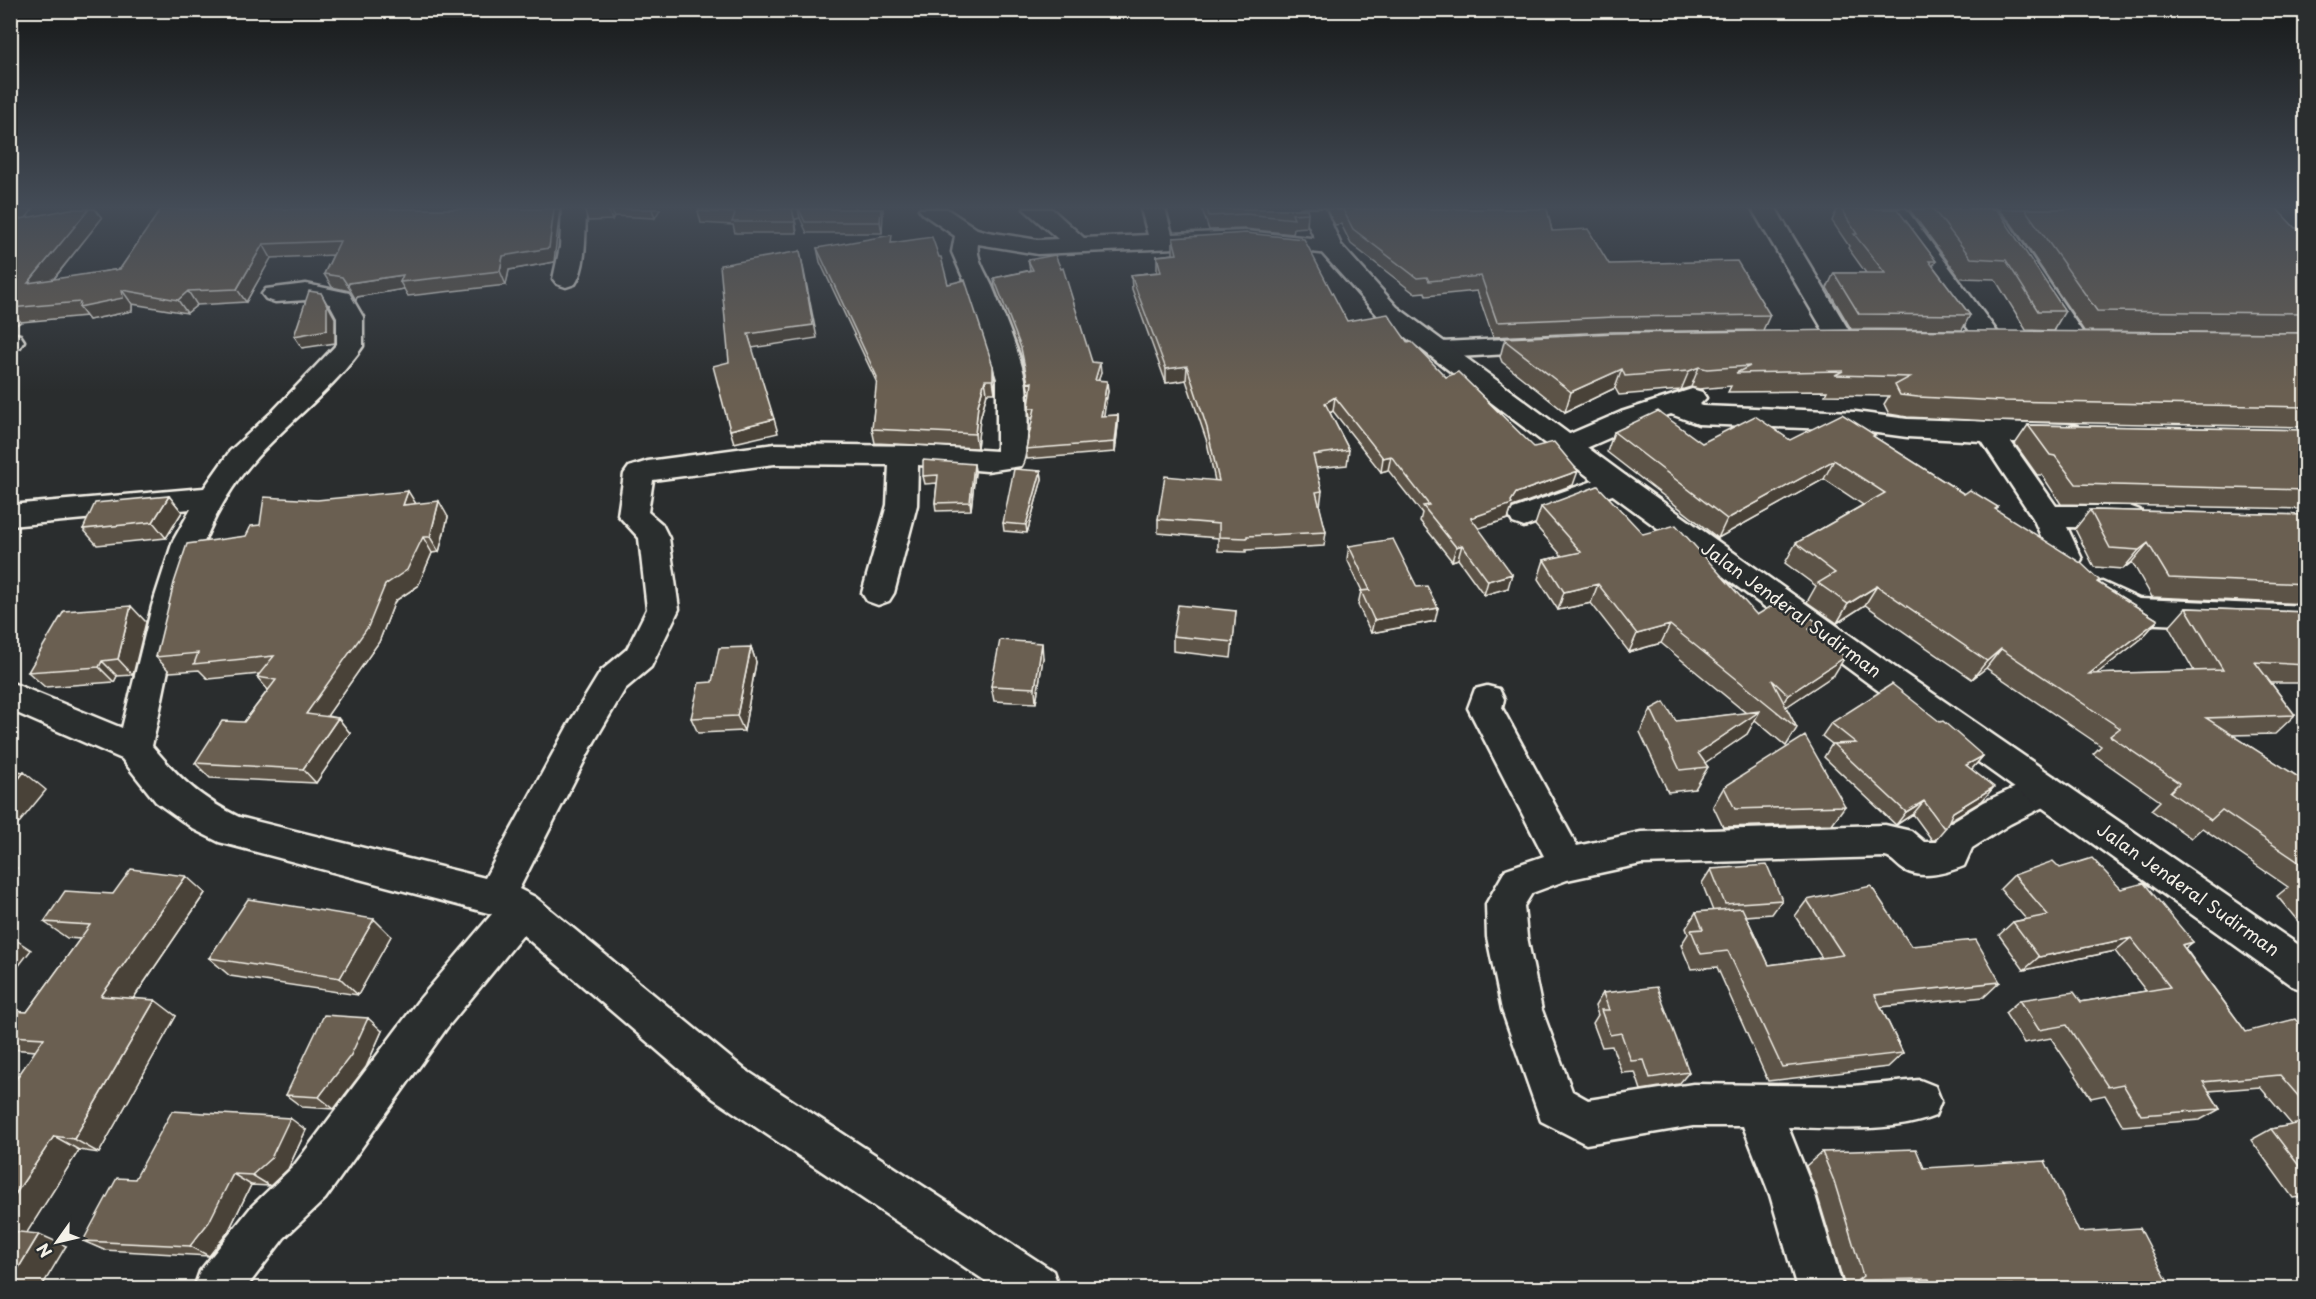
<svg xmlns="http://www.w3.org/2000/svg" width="2316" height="1299" viewBox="0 0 2316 1299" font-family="'Playpen Sans',sans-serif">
  <rect width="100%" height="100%" fill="#2a2d2e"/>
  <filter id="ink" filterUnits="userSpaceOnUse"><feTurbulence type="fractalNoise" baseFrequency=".0167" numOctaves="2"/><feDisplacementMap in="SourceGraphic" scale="12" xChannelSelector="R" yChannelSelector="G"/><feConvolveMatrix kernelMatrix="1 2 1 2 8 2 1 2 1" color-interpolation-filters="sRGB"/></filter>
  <g filter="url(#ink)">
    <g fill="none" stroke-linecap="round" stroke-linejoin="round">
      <!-- minor casing -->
      <g stroke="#f4f1e8" stroke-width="5">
        <path id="minor" d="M562,209H586C585,230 587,267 575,284L566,287L557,284L553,279L560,247Z
          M919,209H947L977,229L988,232L1038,240L1058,239L1024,209H1052L1084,238L1148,235L1141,209H1165L1172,234L1245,231L1330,240L1339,242L1342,247L1339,252L1330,254L1245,245L1038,254L978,244C975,260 989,277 994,291C1004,316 1020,354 1025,379C1028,397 1030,452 1021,466L987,471L918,465L917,505L894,593L889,601L878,605L867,601L862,593L887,505L889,465L775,464L653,480L648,512L662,524L669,538L679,609L651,667L625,689L594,742L519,889L535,897L744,1069L1053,1271L1059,1288H996L714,1099L523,935L446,1029L325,1199L284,1238L246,1288H194L200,1271L252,1206L293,1167L418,1001L492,914L219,842L195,830L156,802L122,759L10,710V682L122,728L152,606L173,541L191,509L10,526V505L204,488L230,451L273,411L337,344V317L330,304L306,300L275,302L266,299L262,294L266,289L306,284L349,293L363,317V346C334,390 284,425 250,465C185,541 174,651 152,746C180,779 200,798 239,817L485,878L570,722L601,671L627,649L647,609L639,538L618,515L624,474L629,467L648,461L775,444L917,446L997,451V379L968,289L952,252L955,236L923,214Z
          M1752,209H1776L1854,339L1850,345L1841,347L1832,345Z
          M1882,209H1906L1998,333L2002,339L1998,345L1989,347L1980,345Z
          M1970,209H1995L2009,224L2089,342L2085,348L2076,350L2067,348L1992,233Z
          M10,333L20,335L24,341L20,347L10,349Z
          M1547,337L1556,339L1560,345L1556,351L1441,358L1432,356L1428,350L1432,344L1441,342Z
          M1692,389L1702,392L1706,398L1699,405L1702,406L1855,412L1907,419L2067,424L2077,426L2081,433L2077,440L2067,442H2011L2056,506H2129L2140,510L2144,517L2140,524L2129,528L2067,527L2082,559L2077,567L2066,570L2055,567L2033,518L1982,441L1907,437L1855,430L1698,424L1671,414L1641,424L1568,456L1558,453L1554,446L1558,439L1621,412Z
          M1616,473L1626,476L1631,483L1626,490L1524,527L1513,523L1509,516L1513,509Z
          M2102,582L2139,599L2306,606V630L2134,623L2091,602L2086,594L2091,586Z
          M1487,686L1499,689L1504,699L1502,708L1577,846L1641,832L1885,825L1911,831L1924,842H1936L1943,827L1984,802L2044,774L2057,778L2062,789L2057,800L2010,824L1972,848L1964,866C1946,873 1923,880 1904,870C1897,866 1893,858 1885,857L1641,864L1567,880L1532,893L1524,906L1527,937L1542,1010L1572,1091L1588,1100L1693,1084L1852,1086L1920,1080L1935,1086L1941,1101L1935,1116C1893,1133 1833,1128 1788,1127L1815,1195L1843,1288H1797L1770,1195L1743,1126H1693L1586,1144L1541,1121L1502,1010L1487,937L1486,904L1506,869L1544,856L1468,708L1475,689Z"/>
      </g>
      <!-- major casing -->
      <g stroke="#f4f1e8" stroke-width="5">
        <path id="major" d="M1301,209H1325L1341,245L1397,307L1626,476L1896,668L2306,950V991L2292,986L1872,686L1606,490L1379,317L1321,252Z"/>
      </g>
      <!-- minor -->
      <use href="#minor" fill="#2a2d2e" fill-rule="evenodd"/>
      <!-- major -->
      <use href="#major" fill="#2a2d2e" fill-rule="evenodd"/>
    </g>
    <!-- wall -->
    <path fill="#5b5246" stroke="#f4f1e8" stroke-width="1.5" d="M10,209L26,218H102L53,280L120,269L161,209L554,262L509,270L506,285L408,296L404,289L357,297L356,300L349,291L332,287L324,274L333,255L271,258L246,302L197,305L187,313L132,304V311L89,320L86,316L21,322L10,328Z
      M584,209H660L655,218L614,216L612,220L588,221Z
      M699,209H883L882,233H807L800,218L795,219L797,233H735L733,225L701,223L698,211Z
      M1202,209H1307L1308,213L1307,227L1294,228L1293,234L1245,229L1209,230Z
      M1326,209H1547L1552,231L1609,264L1770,315L1763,330L1609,332L1493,337L1477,291L1426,296L1425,292L1414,293L1351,244L1341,224L1335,225Z
      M1837,209H1897L1936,261L1933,266L1970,315L1962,330L1851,329L1827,288L1834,273H1866L1848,248L1849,246L1832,221Z
      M1909,209H1995L2065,311L2053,331L2026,330L1995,279L1960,278Z
      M1998,209H2277L2295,228H2306V333L2084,331L2011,223Z
      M1173,238L1347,321L1408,343L1446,377L1573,485L1512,507L1508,519L1478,528L1508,588L1484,595L1458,559L1452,561L1420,521L1422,513L1388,470L1381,472L1333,411L1330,413L1349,450L1347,465L1316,468L1322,491L1320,506H1319L1326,532L1324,546L1246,550V552L1218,551V538L1158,533V519L1215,481L1207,442L1186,380L1166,383L1132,289L1131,275L1157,272V256L1173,254Z
      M893,243L948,284L993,366L995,379V393H987L980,419L977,448L875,443L872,429L877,383L820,262L817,248Z
      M1028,260L1092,362L1101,373L1098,381L1108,391L1103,416L1118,415V425L1115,452L1027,459L1026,449L1033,418H1030L1029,408L1031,392L1029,393L1022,358L995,288L994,278L1030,270Z
      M2306,333V427L1990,421L1907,417L1889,414L1884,404L1889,396L1825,395L1827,391L1728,392L1731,386L1699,389L1691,387L1681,390L1619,395L1615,388L1565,412L1502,362L1500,357L1505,338Z
      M2028,425L2306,430V509L2061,504L2042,475H2037L2015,444Z
      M1614,432L1702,443L1874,437L1964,494L1998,507L1996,510L2099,580L2097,582L2158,620L2141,639L2096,674L2194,671L2169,627L2186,608L2306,612V683H2271L2295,715L2275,734L2232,735L2306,782V931L2277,896L2288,887L2202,828L2191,838L2151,810L2160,801L2093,754L2101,746L1986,668L1972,679L1865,605L1837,623L1807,602L1816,586L1785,563L1796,543L1863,505L1824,479L1718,538L1607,452Z
      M974,464L975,472L971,510L936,511L935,503L937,483L925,484L923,476Z
      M1041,471L1042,479L1027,533L1004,531L1003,523Z
      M169,496L182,512L166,538L97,545L83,529Z
      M415,504L448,517L439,552L432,553L418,586L395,601L379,642L327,716L338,718L350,733L316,783L210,778L195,763L244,722L268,690L257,677L260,674L208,679L199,670L170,672L156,657L260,525Z
      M1541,507L1643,534L1757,615L1779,607L1818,623L1813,633L1834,675L1786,707L1797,728L1786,746L1755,720L1747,734L1704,763L1708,767L1695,789L1668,792L1640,732L1651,709L1676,721L1746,713L1661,643L1629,652L1591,603L1558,610L1538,579L1544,560L1562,556L1535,525Z
      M2090,510L2306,515V604L2152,597L2132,562L2123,569L2094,567L2075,529Z
      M1349,546L1435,621L1371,633L1358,605L1361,591H1362L1347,559Z
      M1236,611L1231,658L1173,651V636Z
      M146,622L133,675L117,676L114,682L45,687L28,672Z
      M751,647L756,662L744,731L698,733L691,718L712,682Z
      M1043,658L1036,703L994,701L991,686Z
      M1831,723L1983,756L1972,769L1982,801L1949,821L1946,827L1935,840H1932L1913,814L1896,825L1824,757L1832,744L1822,736Z
      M1724,787L1845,806L1832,824L1723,827L1713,806Z
      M2060,868L2121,889L2193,942L2185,948L2246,1032L2306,1031V1196L2293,1198L2251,1140L2271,1129L2292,1125L2260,1087L2209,1091L2220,1109L2200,1120L2123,1126L2105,1095L2091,1098L2051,1038L2024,1043L2005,1013L2020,1000L2081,1002L2146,991L2115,951L2024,970L1999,935L2013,922L2026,919L2000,889L2014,875Z
      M1711,869L1782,900L1772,914L1746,916L1769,965L1822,958L1795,916L1807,900L1911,946L2000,982L1984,997L1881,1007L1903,1053L1888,1067L1768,1081L1717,967L1691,969L1681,945L1688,934L1686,928L1696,912L1713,911L1702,883Z
      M205,893L133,999L176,1016L99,1153L79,1150L26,1233L66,1246L10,1288L36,1051L10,1049V1011L27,1012L80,939L67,938L44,922L113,894Z
      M391,936L358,995L230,976L209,958Z
      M1603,993L1689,1072L1679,1084L1641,1090L1635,1072L1622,1073L1612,1046L1602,1047L1593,1023L1598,1015L1595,1006Z
      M382,1031L366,1067L334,1109L302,1107L286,1095Z
      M306,1130L288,1169L270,1186L251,1185L228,1232L209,1256L104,1250L83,1241L135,1179Z
      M1822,1152L1924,1168L2079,1232L2171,1288H1844L1845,1287L1817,1194L1806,1166Z"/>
    <!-- shaded-wall -->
    <path fill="#4a4239" stroke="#f4f1e8" stroke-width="1.5" d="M13,209H33L12,236L10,234V212Z
      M89,209H95L102,218L39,297L28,283Z
      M554,209H560L554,262L509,270L506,285L500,271L503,256Z
      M608,209H611L614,216L612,220Z
      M652,209H660L655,218Z
      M792,209H798L800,218L795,219L797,233Z
      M881,209H883L882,233L880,222Z
      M263,244L271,258L246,302L237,289Z
      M800,251L817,338L752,348L748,334Z
      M403,275L400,282L404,289L357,297L356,300L348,286L349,283Z
      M122,290L132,304V311L89,320L79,307Z
      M188,291L197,305L187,313L178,300Z
      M321,293L335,318V343L302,348L294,336Z
      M10,309L21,322L10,328Z
      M1100,363L1101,373L1095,390V380Z
      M993,366L995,379V393L993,380Z
      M1187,366L1186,380L1166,383V369Z
      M1699,367L1691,387L1681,390L1689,371Z
      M1622,369L1615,388L1565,412L1571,392Z
      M985,380L987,393L980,419L977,448L975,434L978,405Z
      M1107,381L1108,391L1102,426L1101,416Z
      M1335,397L1333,411L1323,417L1325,403Z
      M1118,415V425L1115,452V442Z
      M774,419L778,433L734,443L730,430Z
      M1391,456L1388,470L1381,472L1383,458Z
      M1834,460L1824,479L1718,538L1727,519Z
      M974,464L975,472L971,510L970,502Z
      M1041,471L1042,479L1027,533L1026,525Z
      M1578,471L1573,485L1512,507L1508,519L1467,532L1471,518L1511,501L1516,493Z
      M408,491L418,507L403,505Z
      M169,496L182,512L166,538L153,522Z
      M439,501L448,517L439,552L430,537Z
      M423,537L432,553L418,586L395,601L379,642L318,729L306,714L385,585Z
      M2148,543L2132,562L2123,569L2139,550Z
      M1462,545L1458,559L1452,561L1456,547Z
      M1512,574L1508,588L1484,595L1488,581Z
      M1598,584L1591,603L1558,610L1564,592Z
      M1877,586L1865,605L1837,623L1848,604Z
      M131,606L146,622L133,675L118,659Z
      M1438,608L1435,621L1371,633L1374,620Z
      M2158,620L2141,639L2072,693L2089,674Z
      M1818,623L1808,641L1809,629Z
      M1670,625L1661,643L1629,652L1637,634Z
      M1042,643L1043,658L1036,703L1035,688Z
      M751,647L756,662L744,731L737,716Z
      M2001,649L1986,668L1972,679L1987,661Z
      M1845,657L1834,675L1777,713L1788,695Z
      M102,661L117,676L114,682L99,667Z
      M1760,711L1747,734L1696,769L1698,753Z
      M338,718L350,733L316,783L303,769Z
      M1983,756L1971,770L1966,765Z
      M10,757L18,763L10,771Z
      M24,772L46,790L10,834V789Z
      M1994,787L1982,801L1942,825L1953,812Z
      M1924,801L1913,814L1896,825L1906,812Z
      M10,862L17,868L10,876Z
      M186,876L205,893L124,1012L101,996Z
      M374,919L391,936L358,995L340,978Z
      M10,936L31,950L10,977Z
      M2131,938L2115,951L2024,970L2039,957Z
      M2193,942L2176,955L2182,945Z
      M155,1000L176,1016L99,1153L74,1139Z
      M368,1018L382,1031L366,1067L334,1109L319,1097Z
      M290,1118L306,1130L288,1169L270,1186L252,1175Z
      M54,1136L79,1150L21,1242L10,1237V1202Z
      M233,1174L251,1185L228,1232L209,1256L190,1246Z
      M39,1234L66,1246L41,1288H10V1282Z"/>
    <!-- building -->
    <path fill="#6a5f51" stroke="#f4f1e8" stroke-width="1.5" d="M70,209H89L28,283L120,269L161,209H554L549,248L503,256L500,271L400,282L403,275L349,283L348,286L342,277L324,274L340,241L263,244L237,289L188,291L178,300L122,290L123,298L79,307L80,302L10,308V221Z
      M699,209H792L795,222H732L735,213L698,211Z
      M799,209H881L880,222H805Z
      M1207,209H1307L1308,213L1292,214L1294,219L1246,214L1209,216Z
      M1336,209H1547L1552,231L1588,229L1609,264L1737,261L1770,315L1614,317L1497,322L1481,276L1429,281L1427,277L1417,278L1353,229L1343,210H1336Z
      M1841,209H1897L1936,261H1929L1970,315L1859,314L1834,273H1885L1854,234H1857Z
      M1933,209H1995L2001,215L2065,311H2038L2006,260L1971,258Z
      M2025,209H2277L2295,228H2306V313L2097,311Z
      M1246,233L1304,239L1347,321L1388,314L1408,343L1412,342L1446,377L1458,372L1534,447L1554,442L1578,471L1516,493L1511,501L1512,504L1471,518L1512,574L1488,581L1462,545L1456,547L1423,506L1429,505L1391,456L1383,458L1335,397L1325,403L1349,450L1313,455L1322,491L1316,492L1326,532L1247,536V538L1219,537V524L1158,519L1165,476L1219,481L1207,428L1187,366L1166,369L1131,275L1161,272L1157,256L1177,254L1173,238Z
      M892,235L891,243L932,237L939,257H941L948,284L965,280L993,366V380H985L978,405L975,434L872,429L877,377L817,248Z
      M800,251L813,325L748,334L774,419L730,430L713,366L729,362L720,265Z
      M1055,255L1061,269L1063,268L1092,362L1100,363L1095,380L1107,381L1101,416L1118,415L1115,442L1026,449L1035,408H1029L1032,382L1028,383L1021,348L994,278L1033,270L1028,260Z
      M309,291L321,293L327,305V330L294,336Z
      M1851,330L2306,333V407L2002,401L1918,397L1900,395L1895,385L1910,377L1835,375L1843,371L1736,373L1750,366L1707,369L1699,367L1689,371L1625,376L1622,369L1571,392L1507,342L1505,338L1615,333Z
      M1658,411L1702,443L1755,416L1790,440L1842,414L1875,435L1873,436L1964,494L1970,490L1998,507L1995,509L2081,563L2099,580L2097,582L2158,620L2089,674L2223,670L2186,608L2306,612V665L2255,662L2295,715L2206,718L2306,782V867L2222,810L2211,820L2170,792L2179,783L2110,736L2120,728L2001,649L1987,661L1877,586L1848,604L1818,583L1835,573L1796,543L1885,493L1834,460L1727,519L1614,432Z
      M2028,425L2306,430V490L2076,484L2055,456L2050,455Z
      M923,460L974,464L970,502L935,503L938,475L923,476Z
      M1014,469L1041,471L1026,525L1003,523Z
      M1598,486L1643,534L1676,525L1757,615L1775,604L1779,607L1789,602L1818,623L1809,629L1845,657L1788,695L1772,680L1797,728L1670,625L1637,634L1598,584L1564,592L1544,560L1581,552L1541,507Z
      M408,491L403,505L439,501L430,537H423L407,570L385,585L368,627L306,714L338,718L303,769L195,763L222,721L244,722L276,680L257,677L274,656L194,664L198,653L156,657L174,583L187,544L246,536L251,526L260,525L264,497L317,500Z
      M169,496L153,522L83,529L95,503Z
      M2090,510L2306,515V584L2169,578L2148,543L2139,550L2110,548Z
      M1393,539L1417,587L1427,586L1438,608L1374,620L1361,591L1370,590L1349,546Z
      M1178,605L1236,611L1233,642L1173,636Z
      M131,606L118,659L102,661L99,667L28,672L64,611Z
      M1000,640L1042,643L1035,688L991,686Z
      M751,647L737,716L691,718L699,683L712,682L719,648Z
      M1892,684L1940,722L1943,721L1983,756L1966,765L1994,787L1953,812L1946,827H1943L1924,801L1906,812L1833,744L1856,743L1831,723Z
      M1664,702L1676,721L1760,711L1698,753L1708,767L1680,770L1651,709Z
      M1805,736L1845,806L1735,809L1724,787Z
      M10,770L24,772L10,789Z
      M2092,858L2121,889L2144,883L2193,942L2182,945L2246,1032L2295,1019L2306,1031V1105L2280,1075L2203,1082L2220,1109L2141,1115L2123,1084L2108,1087L2067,1025L2039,1030L2020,1000L2074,992L2081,1002L2170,987L2131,938L2039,957L2013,922L2048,915L2014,875L2053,861L2060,868Z
      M1767,865L1782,900L1725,904L1711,869Z
      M131,869L186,876L101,996L155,1000L74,1139L54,1136L10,1202V1088L44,1038L10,1036V1011L27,1012L90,925L44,922L65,891L113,894Z
      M1871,886L1911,946L1976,940L2000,982L1875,995L1903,1053L1782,1067L1728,951L1701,954L1691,930L1703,929L1696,912L1742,908L1769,965L1843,955L1807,900Z
      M248,899L374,919L340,978L209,958Z
      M1657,987L1689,1072L1650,1078L1644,1060L1631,1061L1621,1033L1610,1035L1601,1010H1609L1603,993Z
      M324,1015L368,1018L351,1055L319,1097L286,1095Z
      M172,1111L290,1118L271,1158L252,1175L233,1174L209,1222L190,1246L83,1241L117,1178L135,1179Z
      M2306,1122V1175L2271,1129Z
      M1916,1149L1924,1168L2045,1161L2079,1232L2140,1228L2171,1288H2014L2013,1285L1933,1288L1929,1279L1858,1280L1863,1276L1834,1181L1822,1152Z
      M10,1231L39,1234L10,1282Z"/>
  </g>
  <!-- sky -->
  <linearGradient id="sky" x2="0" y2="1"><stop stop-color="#171919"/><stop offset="0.53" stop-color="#444c57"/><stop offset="1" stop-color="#444c57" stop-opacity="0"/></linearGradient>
  <rect width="2316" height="391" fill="url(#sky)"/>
  <g text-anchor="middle" stroke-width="5" stroke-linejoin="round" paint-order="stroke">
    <!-- street labels -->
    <g font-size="18" fill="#f4f1e8" stroke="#2a2d2e">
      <text transform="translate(1791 610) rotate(36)" y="6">Jalan Jenderal Sudirman</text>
      <text transform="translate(2188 890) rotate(35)" y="6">Jalan Jenderal Sudirman</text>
    </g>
  </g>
  <!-- margin -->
  <rect width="2316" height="1299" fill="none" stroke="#2a2d2e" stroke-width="36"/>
  <rect x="18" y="18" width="2280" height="1263" fill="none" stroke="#f4f1e8" stroke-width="2" filter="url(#ink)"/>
  <!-- north arrow -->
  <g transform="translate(57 1242) rotate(236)" stroke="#2a2d2e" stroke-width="4.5" paint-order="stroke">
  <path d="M0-4.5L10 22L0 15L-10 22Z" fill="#f4f1e8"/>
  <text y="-9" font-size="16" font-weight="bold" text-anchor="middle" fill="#f4f1e8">N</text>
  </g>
</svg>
